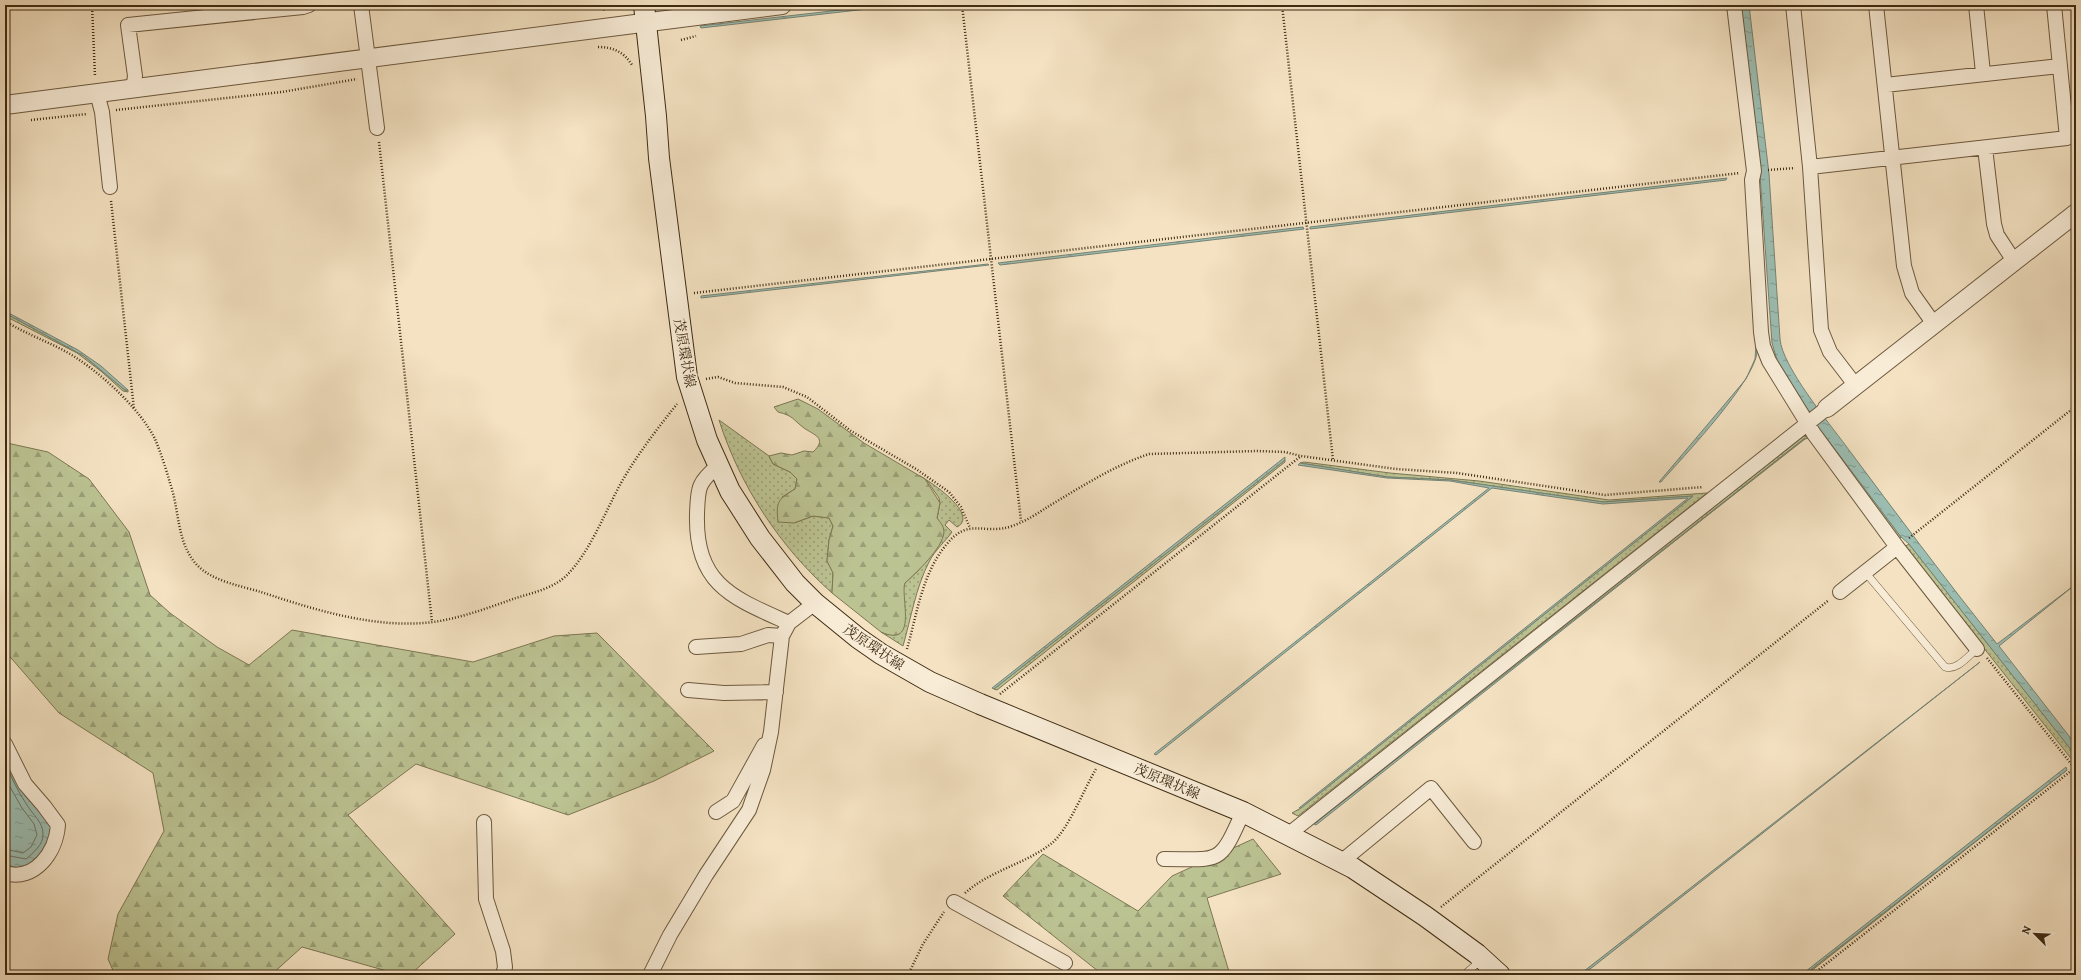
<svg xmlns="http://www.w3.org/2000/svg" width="2081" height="980" viewBox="0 0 2081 980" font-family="Alegreya,'Noto Serif JP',serif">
  <defs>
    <pattern id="grass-dots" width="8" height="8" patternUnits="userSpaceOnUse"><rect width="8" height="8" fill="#bcc393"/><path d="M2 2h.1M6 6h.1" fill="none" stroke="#9a9f77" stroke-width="1.8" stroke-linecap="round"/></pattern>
    <pattern id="forest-firs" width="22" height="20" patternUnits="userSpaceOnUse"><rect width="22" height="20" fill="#bcc393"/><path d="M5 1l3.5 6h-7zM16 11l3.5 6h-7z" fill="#9a9f77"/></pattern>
    <pattern id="water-ripples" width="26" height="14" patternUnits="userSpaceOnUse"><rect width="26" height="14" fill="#9cbeb3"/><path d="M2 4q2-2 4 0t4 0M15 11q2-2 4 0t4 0" fill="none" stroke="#819b90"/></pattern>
  </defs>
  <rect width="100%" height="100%" fill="#f4e2c2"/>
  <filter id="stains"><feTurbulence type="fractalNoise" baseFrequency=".005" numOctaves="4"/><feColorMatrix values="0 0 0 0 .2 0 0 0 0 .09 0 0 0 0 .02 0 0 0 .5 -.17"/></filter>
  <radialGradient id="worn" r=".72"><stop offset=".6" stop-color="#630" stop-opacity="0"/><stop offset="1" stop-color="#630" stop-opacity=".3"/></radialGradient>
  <!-- grass -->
  <path fill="url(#grass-dots)" stroke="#7d7752" d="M5,313L84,356L126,391L128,390V392L123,391L102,372L77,353L5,316Z
    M719,420L769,456L773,464L790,472L797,479L795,489L782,497L794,523L813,516L829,518L833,526L829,540L827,561L833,572L832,593C780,547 740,486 719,420Z
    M1819,426L1901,537L1899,539L1818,427Z
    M1804,436L1810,438L1805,439L1314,824L1312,823Z
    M1285,460V462L997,690L994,689Z
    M1304,462L1390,473L1479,481L1609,500L1707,493L1298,816L1292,813L1301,808L1693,496L1603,502L1451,480L1388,477L1300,463Z
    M920,476C930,481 980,515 957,527L949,520L945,525L952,532C945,542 935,550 929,562C916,587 911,618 903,646L881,632L888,635L905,583L918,571L944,530L937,518L940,503L939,498L928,482Z
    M1909,544L2076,756L2075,761H2073L1904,547Z
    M2067,770L1806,975H1804Z"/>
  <!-- forest -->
  <path fill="url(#forest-firs)" stroke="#7d7752" d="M798,399L818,409L864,443L925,479L940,503L937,518C940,522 944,526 944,532C943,548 916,573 905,583C900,596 919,649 881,632L832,593L833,573L827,561L829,540L833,526L829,518L813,516L794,523L778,522C776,502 777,500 795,489L797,479L790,472L773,464L769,456L781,453L792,455L804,451L813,452C828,438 814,435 804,428C792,419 794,416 778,412L774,407Z
    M7,443L48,452L89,479L129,532L150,595L170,613L217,647L249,665L292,630L473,662L554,636L597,633L714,751L654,781L568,815L416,764L348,815L455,934L410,975H401L302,947L271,975H115L108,959L118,914L164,831L153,773L59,713L5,651V457Z
    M1253,839L1281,874L1207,898L1230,975H1103L1003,896L1043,854L1138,911L1172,876Z"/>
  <!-- water -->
  <path fill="url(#water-ripples)" stroke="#768373" d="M884,5H902L701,28L700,26Z
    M1740,5H1749L1769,174L1780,339C1782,366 1829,423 1846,446C1896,513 1945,579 1997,644L2076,584L1999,646L2076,745V756L1909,544L1901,537L1807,412L1778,363L1772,343L1760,175Z
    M1727,178L1726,180L1310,229V227Z
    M1303,227L1304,229L1000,265L998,263Z
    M988,264L989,265L701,298V296Z
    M5,311L78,350L101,366L128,390L126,391L84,356L5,313Z
    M1756,345C1768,369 1679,461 1661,482H1659L1746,379L1755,359Z
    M1805,438L1316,825L1314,824Z
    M1285,457V460L994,689L992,688Z
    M1300,463L1388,477L1451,480L1603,502L1693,496L1301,808H1299L1688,498L1603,504L1492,488L1156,755L1154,754L1489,488L1450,481L1387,478L1298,465Z
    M1980,662L1594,966L1582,975H1579Z
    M5,744L47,817L53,834L42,857L21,869L5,864Z
    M2066,767L2067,770L1804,975H1801Z"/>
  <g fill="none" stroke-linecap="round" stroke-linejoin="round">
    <!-- shore -->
    <path stroke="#6d7462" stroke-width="1" d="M5,764C12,778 18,792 27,805C33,815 43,822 43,834C44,844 33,853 26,859L5,855
      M5,778L22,808L34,824L37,835L31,847L23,853L5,849"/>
    <!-- service casing -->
    <g stroke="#6c593e" stroke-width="8">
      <path id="service" d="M1865,572L1945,667C1957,671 1968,656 1977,649
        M1464,975L1482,959"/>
    </g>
    <!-- minor casing -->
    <g stroke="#6c593e" stroke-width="16">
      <path id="minor" d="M361,5L377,128
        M1734,5L1754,171L1752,180L1761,332L1763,346L1769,361L1814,434L1897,547L1977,649
        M1793,5L1810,167L1821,330L1830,352L1856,386
        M1876,5L1904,266L1912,293L1934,324
        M1976,5L1983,73
        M1885,85L2060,66
        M133,89L135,76L128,25L303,7L309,5
        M97,93L102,112L110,187
        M1985,148L1994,224L1997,235L2014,261
        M1810,167L2067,138L2054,5
        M718,466C697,483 698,489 697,514C695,585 733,598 789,623
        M1840,592L1897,547
        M696,647L741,644L768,635L782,636
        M688,690L724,693L776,692
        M5,744L25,784L44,806L58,825C56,852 35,882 5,873
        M716,812L733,801L764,745
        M484,822L486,899L503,951L505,967L503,975
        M1289,834L1827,408
        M1164,859C1221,859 1219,866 1243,812
        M1341,862L1431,788L1474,842
        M954,902L1065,963
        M650,975L670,935L706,875L749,810L763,770L771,732L782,636L789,623L815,603"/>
    </g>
    <!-- tertiary casing -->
    <g stroke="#6c593e" stroke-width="20">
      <path id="tertiary" d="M5,105L782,5
        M1827,408L2076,213"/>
    </g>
    <!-- secondary casing -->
    <g stroke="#3e2b12" stroke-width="22">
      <path id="secondary" d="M644,5L656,116L659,158L687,377L707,440L730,491L760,538L795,583L815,603L858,638L881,654L930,682L980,704L1243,812L1353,868L1425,916L1477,954L1500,975"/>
    </g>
    <!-- path -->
    <path stroke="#3e2b12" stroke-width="2.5" stroke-dasharray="1 2" stroke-linecap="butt" d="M92,5L95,76
      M962,5L1021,521
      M1282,5L1333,460
      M603,10L612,5
      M681,40L696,36
      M598,47C613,47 624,52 632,65
      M116,110L282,92L357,79
      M31,120L87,114
      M379,142L432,622
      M1768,170L1795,168
      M111,201L134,409
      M694,293L1740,173
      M5,321C27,335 53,343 75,357C103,375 140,409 155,439C161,453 166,469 170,483C180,511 176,542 197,565C212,581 241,586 261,592C312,609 369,627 423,623C453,621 485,609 513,599C531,593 553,589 567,575C590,552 605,512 621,483C637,455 657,429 677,404
      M706,379L718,377L735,383L783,387L807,397L851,431L916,469L949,492L961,507L970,528
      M1909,538L2076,406
      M907,649C917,614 922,574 946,545C969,516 984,536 1012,526C1025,522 1038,513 1049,506C1081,487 1113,466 1149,454L1257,451L1285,452L1301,456
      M1987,658L2076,770
      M1000,694L1301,456L1396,469L1457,473L1605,495L1703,487
      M965,893C991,870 1026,864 1052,843C1068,830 1084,789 1096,769
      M1441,907L1829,600
      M908,975L923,944L944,912
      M1812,975L2076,767"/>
    <!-- service -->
    <use href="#service" stroke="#f8ecd7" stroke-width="7"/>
    <!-- minor -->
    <use href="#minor" stroke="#f8ecd7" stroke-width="14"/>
    <!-- tertiary -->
    <use href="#tertiary" stroke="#f8ecd7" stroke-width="18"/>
    <!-- secondary -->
    <use href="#secondary" stroke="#f8ecd7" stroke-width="20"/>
  </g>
  <g text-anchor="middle" stroke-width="3.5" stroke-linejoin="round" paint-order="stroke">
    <!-- street labels -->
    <g font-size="14" fill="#3e2b12" stroke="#f8ecd7">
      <text transform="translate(685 353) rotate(80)" y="5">茂原環状線</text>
      <text transform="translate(874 647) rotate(34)" y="5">茂原環状線</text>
      <text transform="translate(1167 781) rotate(23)" y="5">茂原環状線</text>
    </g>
  </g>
  <!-- margin -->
  <rect width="2081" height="980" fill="none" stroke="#f4e2c2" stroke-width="20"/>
  <rect x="6" y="6" width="2069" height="968" fill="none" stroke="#3e2b12" stroke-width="2"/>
  <rect x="10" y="10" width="2061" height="960" fill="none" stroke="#3e2b12"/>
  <!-- north arrow -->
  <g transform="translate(2035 934) rotate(294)" stroke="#f8ecd7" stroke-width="3" paint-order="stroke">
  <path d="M0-3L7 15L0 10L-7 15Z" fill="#3e2b12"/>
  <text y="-6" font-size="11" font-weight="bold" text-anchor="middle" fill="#3e2b12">N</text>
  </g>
  <rect width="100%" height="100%" filter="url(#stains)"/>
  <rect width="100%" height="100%" fill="url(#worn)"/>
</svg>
